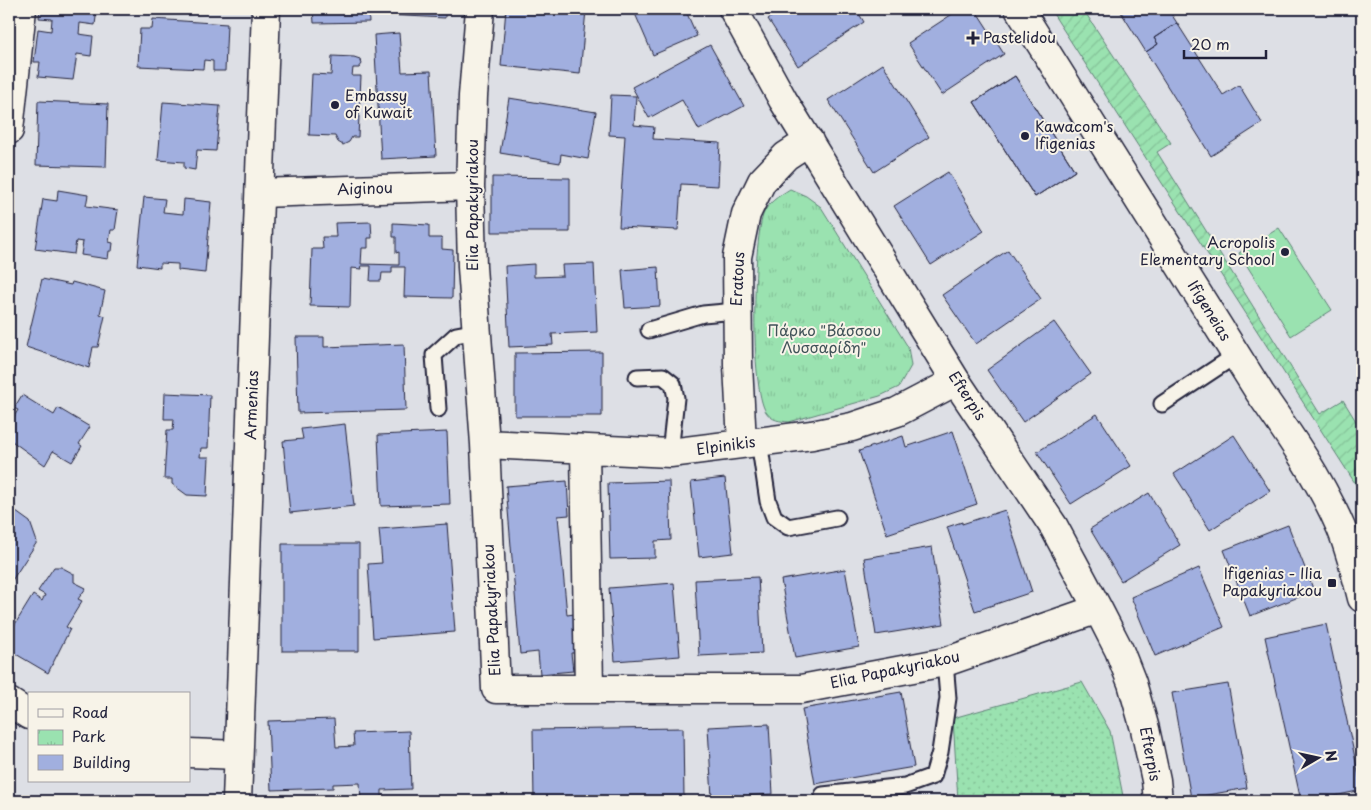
<svg xmlns="http://www.w3.org/2000/svg" width="1371" height="810" viewBox="0 0 1371 810" font-family="'Playpen Sans',sans-serif">
  <defs>
    <pattern id="grass-dots" width="8" height="8" patternUnits="userSpaceOnUse" patternTransform="scale(1.25)"><rect width="8" height="8" fill="#9ae2b0"/><path d="M2 2h.1M6 6h.1" fill="none" stroke="#84c298" stroke-width="1.8" stroke-linecap="round"/></pattern>
    <pattern id="park-tufts" width="24" height="20" patternUnits="userSpaceOnUse" patternTransform="scale(1.25)"><rect width="24" height="20" fill="#9ae2b0"/><path d="M3 7l-1-3M5 7V3M7 7l1-3M15 17l-1-3M17 17v-4M19 17l1-3" fill="none" stroke="#84c298"/></pattern>
    <pattern id="garden-furrows" width="10" height="10" patternUnits="userSpaceOnUse" patternTransform="scale(1.25)"><rect width="10" height="10" fill="#9ae2b0"/><path d="M-1 1l2-2M0 10L10 0M9 11l2-2" fill="none" stroke="#84c298"/></pattern>
  </defs>
  <rect width="100%" height="100%" fill="#dddfe5"/>
  <filter id="ink" filterUnits="userSpaceOnUse"><feTurbulence type="fractalNoise" baseFrequency=".02" numOctaves="2"/><feDisplacementMap in="SourceGraphic" scale="10" xChannelSelector="R" yChannelSelector="G"/><feConvolveMatrix kernelMatrix="1 2 1 2 8 2 1 2 1" color-interpolation-filters="sRGB"/></filter>
  <g filter="url(#ink)">
    <!-- grass -->
    <path fill="url(#grass-dots)" stroke="#5e8276" d="M1082,682L1110,731L1124,801H958L953,718Z"/>
    <!-- park -->
    <path fill="url(#park-tufts)" stroke="#5e8276" d="M790,189L806,196L821,207L908,347L911,366L899,387L880,396L789,422C780,421 772,421 766,412C750,387 753,245 763,215C767,203 779,196 790,189Z"/>
    <!-- garden -->
    <path fill="url(#garden-furrows)" stroke="#5e8276" d="M1050,9H1083L1171,143L1157,152L1320,414L1343,400L1362,431V494Z"/>
    <!-- pitch -->
    <path fill="#9ae2b0" stroke="#5e8276" d="M1279,228L1332,310L1291,336L1239,253Z"/>
    <!-- building -->
    <path fill="#a1afdf" stroke="#22223b" d="M40,9H97L95,25L80,23L79,34L93,36L91,56L77,54L73,80L38,77L40,62H34L38,29L51,31L52,19L39,18Z
      M313,9H368L369,22L314,23Z
      M388,9H445V18L387,15Z
      M506,9L586,10L580,74L501,66Z
      M633,9H685L697,36L653,55Z
      M783,9H856L864,22L798,66L768,19Z
      M880,9H894L883,15Z
      M960,9H975L1004,54L942,95L908,43Z
      M1119,9H1168L1177,23L1154,38L1158,44L1146,52Z
      M153,19L227,24L225,71H213V61L204,60L203,69L138,66L140,29H152Z
      M1177,23L1223,95L1239,85L1262,123L1211,156L1146,52L1158,44L1154,38Z
      M399,33L402,72L431,71L436,156L381,159L374,35Z
      M710,45L744,106L699,130L682,100L649,118L632,87Z
      M332,56L354,57L360,59L362,64L359,68H353L352,76H361L358,137H352L349,142L343,145L338,142L335,136L309,135L312,74L331,75Z
      M883,64L929,137L874,172L828,100Z
      M1015,76L1075,171L1035,197L974,102Z
      M1015,76L1075,171L1035,197L974,102Z
      M611,95L636,96L634,125L654,127L653,139L720,143L718,186L681,184L678,230L619,227L625,136L609,135Z
      M509,98L596,112L588,159L561,154L560,163L500,153Z
      M38,101L108,104L106,167L36,165Z
      M163,102L220,106L216,151L197,150L195,170L184,168V162L158,160Z
      M948,172L984,231L931,265L894,206Z
      M492,177L570,178V232H492Z
      M58,190L88,195L86,206L118,210L115,230H111L109,242L113,243L112,251H109L108,259L81,255L83,242L76,241L74,254L35,249L43,199L57,201Z
      M144,197L165,199L163,212L183,214L184,199L211,202L205,273L178,270V264L160,263V268L137,265Z
      M371,222L372,238H368V248H362L361,264L399,265V252L396,253V237H393V223L429,225V238H442V249L453,250L452,298L404,297L405,267H392V273H382L381,281H370L371,266H361L362,269L351,268L350,307L310,306L312,249H323L322,237H336L335,223Z
      M1008,250L1041,299L976,344L942,295Z
      M534,264V277L563,276L562,265L594,264L597,332L552,334L553,345L509,347L505,266Z
      M658,267L660,306L625,308L622,270Z
      M42,279L71,285L72,282L105,291L100,314L105,316L98,347H93L89,368L26,347Z
      M1054,322L1091,374L1023,422L987,370Z
      M296,337H324V347L404,344L406,410L298,413Z
      M602,352V416H515V353Z
      M165,393L210,395L208,448H201L200,457H209L207,496L187,495L172,484V479H164L167,430H173L174,419H164Z
      M22,395L54,415L58,408L90,427L79,444L82,446L72,462L53,451L45,465L9,439V425L18,410L14,408Z
      M1097,414L1131,466L1071,504L1037,452Z
      M345,424L354,506L290,513L283,441L303,439L301,429Z
      M953,431L977,504L887,534L859,451L903,436L906,447Z
      M447,432L450,504L381,506L378,435Z
      M1234,435L1270,491L1210,530L1174,474Z
      M725,478L733,553L699,557L691,482Z
      M567,481L569,515L558,516L567,615L574,614L577,653H571L573,671L540,674L538,652L520,654L506,486Z
      M669,481L671,540L655,541V558L610,559L608,483Z
      M1149,493L1180,545L1121,581L1090,529Z
      M12,509L30,522L37,542L9,585V514Z
      M1005,510L1032,592L975,611L947,527L962,522V524Z
      M447,524L455,632L373,638L368,564L382,563L379,529Z
      M1288,525L1314,591L1250,616L1224,550Z
      M282,544H359V651H282Z
      M932,547L944,624L876,635L864,558Z
      M54,567H61L74,574V582L86,588L78,599L82,601L66,627L70,629L48,673L9,650V634L33,595L42,601L45,595L38,591Z
      M1199,568L1224,627L1155,656L1131,597Z
      M845,569L859,647L795,658L781,580Z
      M758,577L762,653L699,656L695,580Z
      M674,583L680,656L615,661L609,588Z
      M1326,624L1362,790L1311,801H1301L1265,637Z
      M1228,684L1247,788L1191,798L1172,693Z
      M901,692L914,767L815,784L802,709Z
      M334,719L336,747L354,746L353,733L409,731L411,789L382,790V799L361,800L360,783L333,784V788L271,790L268,721Z
      M769,724L773,794L712,798L708,727Z
      M683,728L684,799L534,801L533,730Z"/>
    <g fill="none" stroke-linecap="round" stroke-linejoin="round">
      <!-- service casing -->
      <g stroke="#22223b" stroke-width="19">
        <path id="service" d="M649,330L703,314L736,311
          M637,377L663,376L673,384L676,398L670,453
          M1162,404L1236,355
          M438,409L434,355L456,335L477,331
          M759,441L768,501L774,517L788,527L837,518
          M823,795L905,786L933,776L940,752L948,698L945,662"/>
      </g>
      <!-- minor casing -->
      <g stroke="#22223b" stroke-width="31">
        <path id="minor" d="M480,9L473,96L470,186L472,267L485,444L496,689H801L945,662L1098,609
          M733,9L783,100L956,381L1054,527L1098,609L1119,650L1132,683L1145,729L1156,780L1158,801
          M9,130L22,9
          M260,193L470,186
          M742,443L738,365L737,257L746,214L762,181L786,156L809,141
          M485,444L670,453L812,435L852,427L897,412L956,381
          M585,449L589,688"/>
      </g>
      <!-- tertiary casing -->
      <g stroke="#22223b" stroke-width="31">
        <path id="tertiary" d="M1019,9L1260,393C1290,436 1320,479 1341,528C1350,550 1356,574 1362,598
          M9,702L29,715
          M189,753L238,755"/>
      </g>
      <!-- secondary casing -->
      <g stroke="#22223b" stroke-width="31">
        <path id="secondary" d="M237,801L266,9"/>
      </g>
      <!-- service -->
      <use href="#service" stroke="#f7f3e8" stroke-width="15"/>
      <!-- minor -->
      <use href="#minor" stroke="#f7f3e8" stroke-width="28"/>
      <!-- tertiary -->
      <use href="#tertiary" stroke="#f7f3e8" stroke-width="28"/>
      <!-- secondary -->
      <use href="#secondary" stroke="#f7f3e8" stroke-width="28"/>
    </g>
  </g>
  <!-- markers -->
  <g fill="#22223b" stroke="#f7f3e8" stroke-width="2">
    <path d="M970.5 30.5h5v5h5v5h-5v5h-5v-5h-5v-5h5z"/>
    <circle cx="335" cy="105" r="5"/>
    <circle cx="1025" cy="136" r="5"/>
    <circle cx="1285" cy="252" r="5"/>
    <rect x="1327" y="578" width="10" height="10" rx="2.5"/>
  </g>
  <g text-anchor="middle" stroke-width="4" stroke-linejoin="round" paint-order="stroke">
    <!-- poi labels -->
    <g font-size="15" fill="#22223b" stroke="#f7f3e8" text-anchor="start">
      <text x="983" y="43">Pastelidou</text>
      <text x="345" y="101">Embassy<tspan x="345" dy="17">of Kuwait</tspan></text>
      <text x="1035" y="132">Kawacom's<tspan x="1035" dy="17">Ifigenias</tspan></text>
      <text x="1275" y="248" text-anchor="end">Acropolis<tspan x="1275" dy="17">Elementary School</tspan></text>
      <text x="1322" y="579" text-anchor="end">Ifigenias - Ilia<tspan x="1322" dy="17">Papakyriakou</tspan></text>
    </g>
    <!-- street labels -->
    <g font-size="15" fill="#22223b" stroke="#f7f3e8">
      <text transform="translate(365 189) rotate(-2)" y="5">Aiginou</text>
      <text transform="translate(473 205) rotate(-90)" y="5">Elia Papakyriakou</text>
      <text transform="translate(738 279) rotate(-87)" y="5">Eratous</text>
      <text transform="translate(1209 311) rotate(58)" y="5">Ifigeneias</text>
      <text transform="translate(967 396) rotate(57)" y="5">Efterpis</text>
      <text transform="translate(252 405) rotate(-88)" y="5">Armenias</text>
      <text transform="translate(726 446) rotate(-8)" y="5">Elpinikis</text>
      <text transform="translate(492 610) rotate(-93)" y="5">Elia Papakyriakou</text>
      <text transform="translate(895 670) rotate(-12)" y="5">Elia Papakyriakou</text>
      <text transform="translate(1150 754) rotate(79)" y="5">Efterpis</text>
    </g>
    <!-- park labels -->
    <g font-size="15" fill="#405258" stroke="#f7f3e8">
      <text x="824" y="336">Πάρκο "Βάσσου<tspan x="824" dy="17">Λυσσαρίδη"</tspan></text>
    </g>
  </g>
  <!-- margin -->
  <rect width="1371" height="810" fill="none" stroke="#f7f3e8" stroke-width="30"/>
  <rect x="15" y="15" width="1341" height="780" fill="none" stroke="#22223b" stroke-width="2" filter="url(#ink)"/>
  <!-- legend -->
  <rect x="28" y="692" width="162" height="90" fill="#f7f3e8" stroke="#a29fa3"/>
  <rect x="38" y="709" width="25" height="8" fill="#f7f3e8" stroke="#a29fa3"/>
  <text x="72" y="718" font-size="15" fill="#22223b">Road</text>
  <rect x="38" y="730" width="25" height="15" fill="url(#park-tufts)" stroke="#a29fa3"/>
  <text x="72" y="742" font-size="15" fill="#22223b">Park</text>
  <rect x="38" y="755" width="25" height="15" fill="#a1afdf" stroke="#a29fa3"/>
  <text x="72" y="768" font-size="15" fill="#22223b">Building</text>
  <!-- north arrow -->
  <g transform="translate(1318 758) rotate(81)" stroke="#f7f3e8" stroke-width="4" paint-order="stroke">
  <path d="M0-4L9 19L0 12L-9 19Z" fill="#22223b"/>
  <text y="-8" font-size="14" font-weight="bold" text-anchor="middle" fill="#22223b">N</text>
  </g>
  <!-- scale -->
  <path d="M1184 50v8h82v-8" fill="none" stroke="#22223b" stroke-width="2.5"/>
  <text x="1191" y="50" font-size="15" fill="#22223b" stroke="#f7f3e8" stroke-width="4" paint-order="stroke">20 m</text>
</svg>
